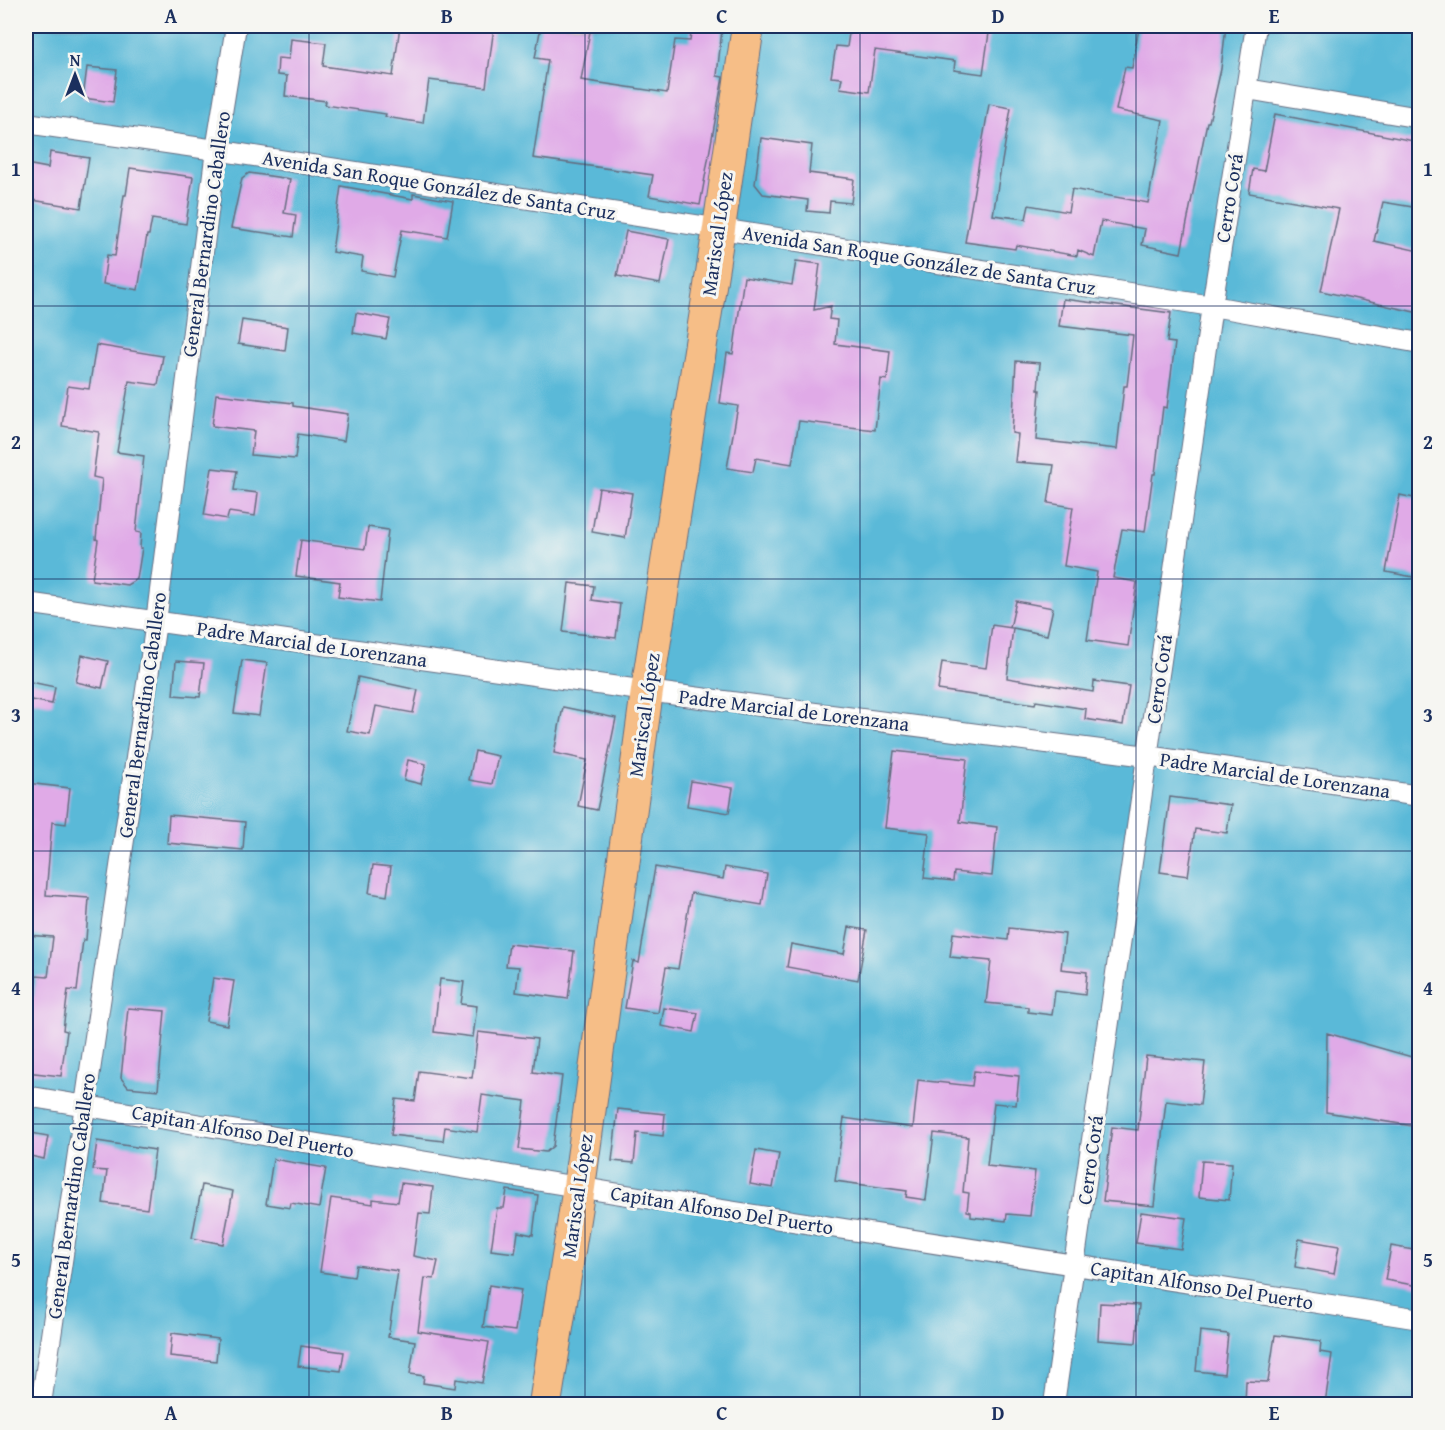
<svg xmlns="http://www.w3.org/2000/svg" width="1445" height="1430" viewBox="0 0 1445 1430" font-family="'Gentium Book Plus',serif">
  <rect width="100%" height="100%" fill="#f6f6f2"/>
  <filter id="ink" filterUnits="userSpaceOnUse"><feTurbulence type="fractalNoise" baseFrequency=".0167" numOctaves="2"/><feDisplacementMap in="SourceGraphic" scale="12" xChannelSelector="R" yChannelSelector="G"/><feConvolveMatrix kernelMatrix="1 2 1 2 8 2 1 2 1" color-interpolation-filters="sRGB"/></filter>
  <filter id="wash" filterUnits="userSpaceOnUse"><feTurbulence type="fractalNoise" baseFrequency=".008" numOctaves="4" result="noise"/><feDisplacementMap in="SourceGraphic" scale="24" xChannelSelector="R" yChannelSelector="G"/><feGaussianBlur stdDeviation="1.35" result="paint"/><feColorMatrix in="noise" values="0 0 0 0 0 0 0 0 0 0 0 0 0 0 0 0 0 1.4 0 .05"/><feComposite in="paint" operator="in"/></filter>
  <g filter="url(#wash)">
    <rect width="100%" height="100%" fill="#efdebe"/>
    <!-- water -->
    <path fill="#5ab9d8" stroke="#3a749b" stroke-width="1.5" d="M26,26H1419V1404H26Z"/>
    <g id="blocks">
      <!-- building -->
      <path fill="#e0aae7" d="M400,26H480L494,27L486,87L429,80L423,123L385,117L386,114L325,105L326,101L285,96L287,76L277,75L278,58L289,59L291,39L326,43L323,66L393,76Z
        M541,26H591L581,80L667,93L675,40L690,41L692,26L722,29L717,76L723,77L700,205L649,196L653,175L533,158L548,60L535,58Z
        M850,26H990L983,74L954,70L955,61L875,50L869,92L840,88L842,78L831,77L836,46L847,47Z
        M1165,26H1226L1221,69L1209,122H1207L1181,253L1142,245L1145,229L1101,221L1094,257L1078,250L1077,256L1016,245L1015,249L965,242L989,104L1011,108L993,215L1026,219L1029,205L1068,212L1072,189L1148,203L1163,120L1116,110L1125,67L1132,68L1139,27L1164,31Z
        M87,67L117,70L113,102L83,98Z
        M1275,114L1419,142V208L1383,202L1374,241L1419,251V313L1321,291L1339,209L1249,193L1253,169L1264,171Z
        M761,138L812,145L809,173L854,179L851,203L830,201L829,213L807,211L808,200L763,194L755,184Z
        M50,152L89,158L81,208L26,199V164L48,168Z
        M130,168L193,177L186,224L152,219L149,235H147L138,290L103,284L107,255L115,256L124,195H126Z
        M249,173L290,179L284,213L296,215L293,237L231,228L242,178Z
        M341,186L413,199V194L453,201L447,237L402,230L393,277L361,271L363,257L332,252Z
        M626,231L669,239L660,284L617,276Z
        M796,261L820,264L814,310L831,306L829,319L837,320L835,344L890,351L887,380L881,379L875,430L799,421L792,464L756,458L753,472L727,468L738,406L720,403L727,353L733,354L744,277L792,285Z
        M1063,299L1171,313L1167,342L1175,343L1167,408L1163,407L1155,474H1153L1145,532L1122,529L1113,578L1137,582L1128,646L1087,640L1097,572L1064,566L1073,507L1048,503L1054,465L1015,462L1018,434L1012,433L1016,361L1040,363L1038,390H1040L1036,440L1117,449L1124,386H1127L1133,335L1059,326Z
        M356,313L390,319L386,339L353,333Z
        M242,320L288,327L285,351L238,344Z
        M96,345L163,356L158,385L129,381L117,452L144,456L136,532L141,533L140,548H142L137,579L127,585L92,580L98,540L96,539L102,479L93,477L99,432L62,426L68,386L89,389Z
        M216,394L293,403V406L348,414L344,441L298,434L295,459L251,455L254,431L212,426Z
        M212,468L237,471L234,490L258,493L255,516L229,512L227,519L204,515Z
        M599,488L632,493L625,538L592,532Z
        M1400,495L1419,499V578L1386,572Z
        M368,527L388,530L380,602L338,597L340,582L296,576L301,540L365,549Z
        M569,583L594,586L592,600L620,604L616,638L563,632Z
        M1016,601L1053,608L1047,635L1013,628L1007,678L1093,692L1094,681L1129,686L1123,725L1085,719L1086,709L1036,701L1035,704L938,690L942,662L986,668L992,625L1012,628H1010Z
        M82,655L108,661L102,688L76,682Z
        M242,660L267,663L259,716L234,713Z
        M176,661L204,663L200,697L173,695Z
        M358,677L418,690L413,713L376,706L370,735L347,731Z
        M26,681L55,687L52,704L26,699Z
        M563,707L616,718L597,810L578,806L587,760L554,753Z
        M475,751L498,756L492,784L469,780Z
        M894,751L967,759L960,822L997,827L992,876L954,872L953,881L924,878L929,833L885,828Z
        M408,760L426,764L421,784L404,780Z
        M691,781L733,788L729,813L687,806Z
        M26,783L70,788L66,824L52,822L46,895L89,898L86,940H83L77,991L68,990L63,1030L67,1031L61,1076L26,1072L27,996L34,997L36,976L48,977L53,937L26,935Z
        M1170,797L1231,805L1227,833L1195,829L1188,876L1160,872Z
        M169,815L245,822L243,850L167,843Z
        M373,865L391,867L387,896L369,893Z
        M655,867L723,879L725,867L767,874L762,905L691,893L678,969L666,967L658,1013L625,1008L633,961L639,963Z
        M849,927L867,930L858,980L787,967L791,944L844,954Z
        M1009,928L1065,934L1061,969L1087,972L1085,995L1055,991L1052,1015L1028,1012V1007L986,1003L991,961L950,957L953,933L1008,940Z
        M509,944L574,951L568,999L516,992L519,967L506,966Z
        M213,978L234,981L227,1025L206,1021Z
        M440,979L464,982L461,1004L477,1006L473,1037L434,1032Z
        M128,1008L165,1011L158,1090L128,1087L121,1078Z
        M664,1008L698,1013L694,1032L661,1026Z
        M478,1032L537,1039L533,1072L562,1076L553,1146L546,1152L519,1149L525,1101L482,1095L477,1132L445,1127L443,1141L391,1135L396,1099L415,1101L419,1071L472,1078Z
        M1327,1033L1419,1059V1127L1326,1112Z
        M1146,1056L1205,1062L1200,1105L1166,1101L1154,1206L1103,1201L1112,1127L1138,1130Z
        M974,1071L1019,1076L1016,1105L994,1103L987,1166L1035,1171L1030,1216L1007,1214L1006,1221L971,1217V1212L967,1211L969,1193L963,1192L968,1137L934,1133L926,1200L906,1197L907,1191L835,1181L844,1118L913,1128L918,1080L972,1086Z
        M618,1109L665,1114L663,1136L637,1133L634,1163L612,1161Z
        M26,1132L48,1136L44,1159L26,1155Z
        M97,1141L155,1150L147,1209L103,1203L107,1171L93,1170Z
        M756,1150L779,1154L773,1188L750,1184Z
        M273,1159L326,1168L319,1208L291,1203L290,1208L266,1204Z
        M1202,1161L1232,1163L1229,1200L1199,1197Z
        M401,1183L433,1187L430,1214L419,1213L413,1256L438,1261L434,1279L425,1278L418,1331L489,1342L482,1383L456,1379L455,1388L423,1383L424,1376L410,1374L415,1341L388,1337L398,1271L356,1265L354,1277L320,1272L331,1198L373,1204V1199L398,1202Z
        M202,1185L233,1191L223,1244L192,1238Z
        M507,1190L538,1195L533,1235L518,1232L515,1253L491,1250L497,1208H504Z
        M1141,1212L1186,1218L1181,1249L1136,1243Z
        M1299,1239L1339,1246L1334,1274L1295,1267Z
        M1391,1246L1419,1251V1286L1385,1280Z
        M489,1285L521,1290L515,1331L483,1327Z
        M1100,1303L1139,1305L1136,1343L1098,1340Z
        M1200,1331L1228,1334L1224,1374L1196,1371Z
        M172,1333L218,1339L216,1361L170,1356Z
        M1275,1335L1321,1341L1320,1352L1332,1354L1325,1404H1245L1246,1381L1268,1382Z
        M301,1346L344,1352L341,1371L298,1366Z"/>
    </g>
  </g>
  <g filter="url(#ink)">
    <use href="#blocks" fill-opacity="0" stroke="#656c80" stroke-width="1.5"/>
    <g fill="none" stroke-linecap="round" stroke-linejoin="round">
      <!-- street casing -->
      <g stroke="#656c80" stroke-width="22">
        <path id="street" d="M1247,89L1420,118
          M26,123L216,150L1212,306L1420,343
          M26,603L647,691L1147,756L1420,796
          M26,1096L614,1193L1420,1319
          M41,1404L156,622L216,150L236,26
          M1054,1404L1212,306L1256,26"/>
      </g>
      <!-- primary casing -->
      <g stroke="#656c80" stroke-width="34">
        <path id="primary" d="M545,1404L579,1187L647,691L719,228L748,26"/>
      </g>
      <!-- street -->
      <use href="#street" stroke="#fff" stroke-width="20"/>
      <!-- primary -->
      <use href="#primary" stroke="#f6be87" stroke-width="32"/>
    </g>
  </g>
  <!-- grid -->
  <path fill="none" stroke="#1b2f5e" stroke-width="1.5" stroke-opacity="0.55" d="M309,26V1404M585,26V1404M860,26V1404M1136,26V1404M26,306H1420M26,579H1420M26,851H1420M26,1124H1420"/>
  <g text-anchor="middle" stroke-width="6" stroke-linejoin="round" paint-order="stroke">
    <!-- street labels -->
    <g font-size="20" fill="#1b2f5e" stroke="#f6f6f2">
      <text transform="translate(439 185) rotate(9)" y="7">Avenida San Roque González de Santa Cruz</text>
      <text transform="translate(1229 198) rotate(-81)" y="7">Cerro Corá</text>
      <text transform="translate(206 234) rotate(-82)" y="7">General Bernardino Caballero</text>
      <text transform="translate(717 234) rotate(-82)" y="7">Mariscal López</text>
      <text transform="translate(919 260) rotate(9)" y="7">Avenida San Roque González de Santa Cruz</text>
      <text transform="translate(312 644) rotate(8)" y="7">Padre Marcial de Lorenzana</text>
      <text transform="translate(1159 679) rotate(-82)" y="7">Cerro Corá</text>
      <text transform="translate(794 710) rotate(7)" y="7">Padre Marcial de Lorenzana</text>
      <text transform="translate(142 715) rotate(-82)" y="7">General Bernardino Caballero</text>
      <text transform="translate(644 715) rotate(-82)" y="7">Mariscal López</text>
      <text transform="translate(1275 775) rotate(8)" y="7">Padre Marcial de Lorenzana</text>
      <text transform="translate(243 1131) rotate(10)" y="7">Capitan Alfonso Del Puerto</text>
      <text transform="translate(1090 1160) rotate(-82)" y="7">Cerro Corá</text>
      <text transform="translate(71 1196) rotate(-82)" y="7">General Bernardino Caballero</text>
      <text transform="translate(577 1196) rotate(-82)" y="7">Mariscal López</text>
      <text transform="translate(722 1210) rotate(9)" y="7">Capitan Alfonso Del Puerto</text>
      <text transform="translate(1202 1285) rotate(9)" y="7">Capitan Alfonso Del Puerto</text>
    </g>
  </g>
  <!-- margin -->
  <rect width="1445" height="1430" fill="none" stroke="#f6f6f2" stroke-width="66"/>
  <!-- north arrow -->
  <g transform="translate(75 75)" stroke="#f6f6f2" stroke-width="4.5" paint-order="stroke">
  <path d="M0-4.5L10 22L0 15L-10 22Z" fill="#1b2f5e"/>
  <text y="-9" font-size="16" font-weight="bold" text-anchor="middle" fill="#1b2f5e">N</text>
  </g>
  <rect x="33" y="33" width="1379" height="1364" fill="none" stroke="#1b2f5e" stroke-width="2"/>
  <g font-size="20" text-anchor="middle" font-weight="bold" fill="#1b2f5e">
    <text x="171" y="23">A</text>
    <text x="447" y="23">B</text>
    <text x="722" y="23">C</text>
    <text x="998" y="23">D</text>
    <text x="1274" y="23">E</text>
    <text x="16" y="176">1</text>
    <text x="1428" y="176">1</text>
    <text x="16" y="449">2</text>
    <text x="1428" y="449">2</text>
    <text x="16" y="722">3</text>
    <text x="1428" y="722">3</text>
    <text x="16" y="995">4</text>
    <text x="1428" y="995">4</text>
    <text x="16" y="1267">5</text>
    <text x="1428" y="1267">5</text>
    <text x="171" y="1420">A</text>
    <text x="447" y="1420">B</text>
    <text x="722" y="1420">C</text>
    <text x="998" y="1420">D</text>
    <text x="1274" y="1420">E</text>
  </g>
</svg>
